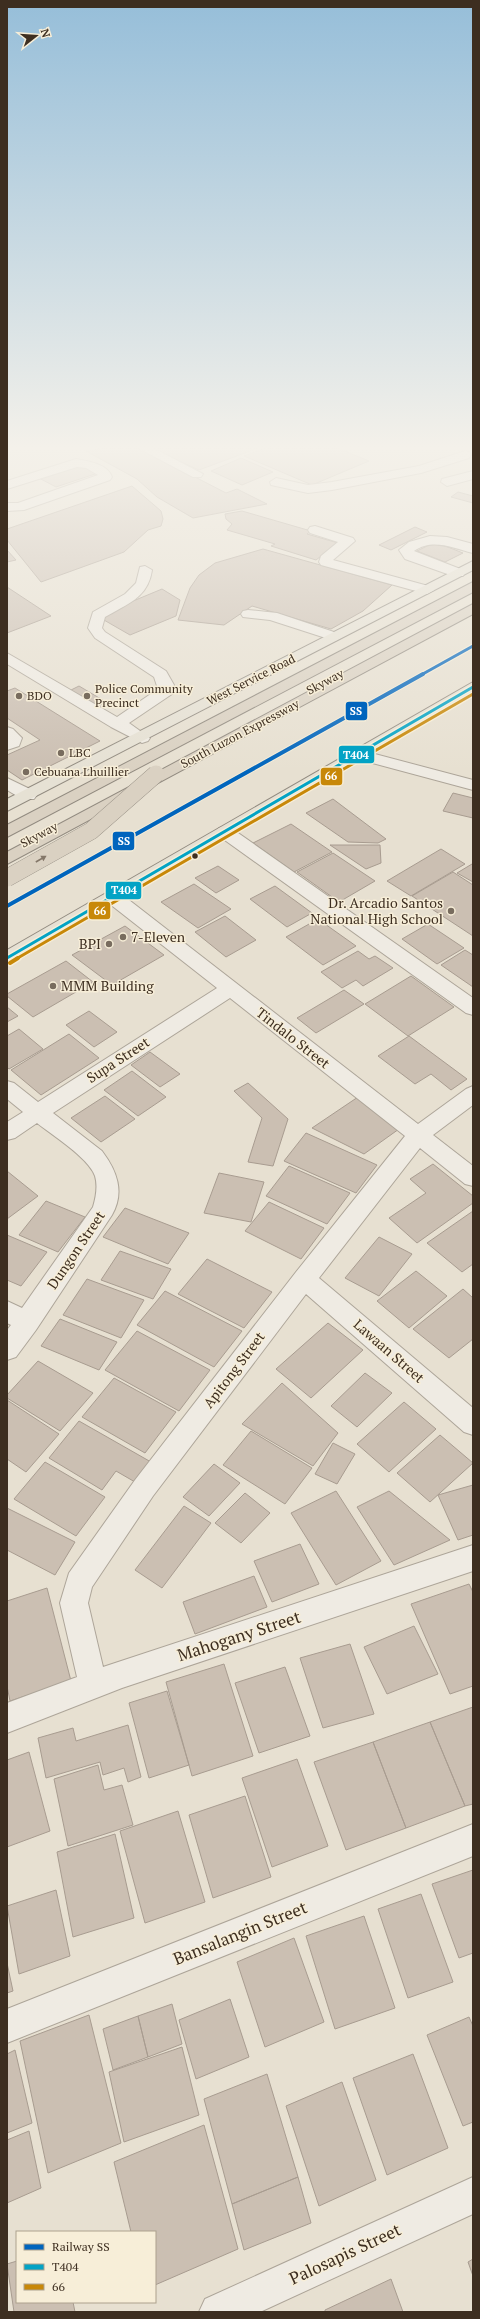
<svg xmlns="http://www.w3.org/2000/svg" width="480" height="2319" viewBox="0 0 480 2319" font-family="'PT Serif',serif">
  <rect width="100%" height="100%" fill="#e7e0d1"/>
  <!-- building -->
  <path fill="#cbbfb2" stroke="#a89c90" d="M106,448H139L226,493L237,489L267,504L193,518L157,497L137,479L86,451Z
    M150,448H258L199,470Z
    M265,448H337L369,461L312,485L244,456Z
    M241,458L273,472L242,485L211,471Z
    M81,463L98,473L56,487L39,478Z
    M132,486L161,511L163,519L161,526L148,530L124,552L41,582L7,540V529Z
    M458,492L473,496V503L451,497Z
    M242,511L311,531L307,534L338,543L316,560L271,546L275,544L227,530L232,524L226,519L225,514Z
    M415,527L427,532L391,550L379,545Z
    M435,542L463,553L445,562L417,551Z
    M263,549L392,585L363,611L331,629L252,606L224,625L178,620L190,588L199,575L215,563Z
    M7,550L16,560L7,562Z
    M7,587L51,616L7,633Z
    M162,589L180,600L176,616L130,635L97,616Z
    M79,686L106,702L96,707L69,691Z
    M15,688L100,741L22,780L7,770V755L40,740L7,718V691Z
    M453,793L473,798V818L443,811Z
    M333,799L386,839L378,843L348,842L306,813Z
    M291,824L332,852L294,872L253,843Z
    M330,845H380L381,863L366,869Z
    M441,849L465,864L411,896L387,881Z
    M333,853L375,881L339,902L297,872Z
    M472,864L473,865V882L457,873Z
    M218,866L239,880L216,893L195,878Z
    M453,872L473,885V936L412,896Z
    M194,884L231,909L198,928L161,902Z
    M275,886L312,913L287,927L250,899Z
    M225,916L256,940L226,957L195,932Z
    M318,919L356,946L323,965L286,937Z
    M428,924L464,948L437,964L402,939Z
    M125,926L164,955L112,985L72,955Z
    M465,950L473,955V987L441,965Z
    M358,951L369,959L375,956L393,968L363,986L356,980L342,988L321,972Z
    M66,961L93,982L33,1017L7,996V994Z
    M411,976L454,1007L408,1036L365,1004Z
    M344,990L364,1004L316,1033L297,1018Z
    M7,1007L18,1016L7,1022Z
    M89,1011L117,1032L94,1047L66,1025Z
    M19,1029L43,1049L9,1069L7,1067V1036Z
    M69,1034L99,1058L41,1095L11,1070Z
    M409,1036L467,1079L451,1090L431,1074L415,1084L378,1056Z
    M150,1052L180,1074L160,1087L131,1065Z
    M132,1071L166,1097L138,1116L104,1090Z
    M248,1083L288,1119L273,1166L248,1162L262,1118L234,1091Z
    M105,1096L135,1119L101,1142L71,1118Z
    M358,1097L399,1129L364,1154L312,1128Z
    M306,1133L377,1165L356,1193L284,1161Z
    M433,1164L473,1196V1203L417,1243L389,1218L426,1193L410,1179Z
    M289,1166L350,1193L327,1224L266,1196Z
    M7,1171L38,1196L7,1219Z
    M219,1173L264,1182L251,1222L204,1213Z
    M46,1201L85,1217L58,1252L19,1235Z
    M269,1202L324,1228L301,1259L245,1231Z
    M125,1208L189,1233L168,1264L103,1237Z
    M473,1211V1264L462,1272L427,1243Z
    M7,1235L47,1252L21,1286L7,1280Z
    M379,1237L412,1254L379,1296L345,1278Z
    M120,1251L171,1269L153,1299L101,1280Z
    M207,1259L272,1292L244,1328L178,1294Z
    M416,1271L447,1296L409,1328L377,1301Z
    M87,1279L144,1300L121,1338L63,1315Z
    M463,1289L473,1298V1339L449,1358L413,1329Z
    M165,1291L242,1331L214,1367L137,1325Z
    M60,1319L117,1342L99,1370L41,1346Z
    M328,1323L363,1350L311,1398L276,1369Z
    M137,1331L210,1370L179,1411L105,1370Z
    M38,1361L93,1393L60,1431L7,1398V1395Z
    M365,1373L392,1393L357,1427L331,1406Z
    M114,1378L176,1412L145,1453L82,1417Z
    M282,1383L338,1433L313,1466L242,1424Z
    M7,1400L59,1434L26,1472L7,1459Z
    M404,1402L436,1429L389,1472L357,1444Z
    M79,1421L151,1462L135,1482L116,1471L102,1490L49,1458Z
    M251,1431L312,1468L285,1504L223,1465Z
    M440,1435L473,1463L430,1502L397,1473Z
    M333,1443L355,1454L337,1484L315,1474Z
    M45,1462L105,1497L76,1536L14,1499Z
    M214,1464L240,1483L209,1516L183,1497Z
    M473,1485V1535L458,1540L438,1495Z
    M336,1491L381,1561L336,1585L291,1513Z
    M389,1491L450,1540L394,1565L357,1507Z
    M245,1493L270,1513L241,1543L215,1523Z
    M184,1506L211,1523L162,1588L135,1570Z
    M7,1508L75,1542L55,1575L7,1550Z
    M300,1544L319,1584L272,1602L254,1561Z
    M254,1576L267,1607L195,1634L183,1602Z
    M469,1584L473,1592V1686L450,1694L411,1604Z
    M47,1588L71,1681L10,1701L7,1686V1601Z
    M414,1626L438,1674L387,1694L364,1647Z
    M350,1644L374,1714L323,1728L300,1658Z
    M224,1664L253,1756L192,1776L166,1682Z
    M285,1667L310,1736L259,1753L235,1683Z
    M167,1691L189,1765L149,1778L129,1703Z
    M473,1707V1804L465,1806L430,1722Z
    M430,1722L465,1806L406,1828L373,1742Z
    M128,1725L141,1777L128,1782L124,1768L103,1775L100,1762L46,1778L38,1738L73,1728L76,1741Z
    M373,1742L406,1828L346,1850L314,1762Z
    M29,1752L50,1831L7,1847V1760Z
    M297,1759L328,1846L272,1867L242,1778Z
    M98,1765L104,1790L122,1785L133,1825L68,1846L54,1779Z
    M245,1796L271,1877L213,1898L189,1815Z
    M178,1811L205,1902L145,1923L120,1831Z
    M115,1834L134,1918L73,1937L57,1852Z
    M473,1870V1953L459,1958L432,1884Z
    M56,1890L70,1956L19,1974L7,1906Z
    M421,1894L453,1982L408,1998L378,1909Z
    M364,1916L395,2008L335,2029L306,1936Z
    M294,1938L324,2022L265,2047L237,1962Z
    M7,1963L13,1991L7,1993Z
    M230,1999L249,2057L196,2079L179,2020Z
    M172,2004L182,2044L148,2057L138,2016Z
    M89,2015L121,2143L48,2173L20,2041Z
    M138,2016L148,2057L113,2070L103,2029Z
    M469,2017L473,2026V2122L463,2126L427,2035Z
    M182,2047L199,2115L124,2142L109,2072Z
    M15,2050L32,2123L7,2133V2054Z
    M413,2054L448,2148L387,2175L353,2078Z
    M267,2074L298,2177L232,2204L204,2099Z
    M342,2082L376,2180L319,2206L286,2106Z
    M204,2125L238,2249L155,2285V2232H131L114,2162Z
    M29,2131L41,2188L7,2203V2140Z
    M298,2177L311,2223L244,2250L232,2204Z
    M473,2259V2276L468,2262Z
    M17,2261V2302H73L75,2312H14L7,2264Z
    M391,2279L403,2312H325V2310Z"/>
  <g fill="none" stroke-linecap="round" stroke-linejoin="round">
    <!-- minor casing -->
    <g stroke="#ada599" stroke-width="2">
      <path id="minor" d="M138,448H153L203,474L201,477H193Z
        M465,451L469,452L471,455L469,458L421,473L332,490L308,493L271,485L270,482L276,478L308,485L332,482L419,466Z
        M76,459C88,461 108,464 112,477L110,480L24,510L7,511V503H18L98,475L86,468L77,467L7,489V481Z
        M473,471V479L447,486L441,482L442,479Z
        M315,526L353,538L355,541L333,560L432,587L434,590L427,594L321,565L319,562L321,556L338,542L310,533L308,530L310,527Z
        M430,536L447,537L473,544V553C452,548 433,538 414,551L463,570L465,573L463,576H453L405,559L399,550L409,542Z
        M145,566L152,570C148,598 127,604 105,617L102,628L105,632L166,671L174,685L172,694L129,723L150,738L148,741L142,743L111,727L7,664V653L117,717L158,689L154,677L95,638L88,628L93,612L125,594L136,583L140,567Z
        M248,610L277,613L340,634L342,637L335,641L270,620L243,617L241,614L243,611Z
        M7,727L13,729L22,738L19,746L7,750Z
        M356,749L473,780V790L350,757L348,754L350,751Z
        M7,778L34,791L37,795L34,799H22L7,790Z
        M225,827L231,828L473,998V1015L466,1013L219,836L216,832L219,828Z
        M113,891L120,893L418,1124L466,1089L473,1086V1105L433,1135L473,1166V1186L465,1184L420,1148L319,1278L473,1408V1435L464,1432L306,1294L153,1496L92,1587L88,1603L103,1667L473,1545V1571L122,1688L7,1733V1703L77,1677L60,1603L69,1573L135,1480L296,1272L405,1136L230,998L53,1113L102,1151C117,1171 125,1192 112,1215L36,1330L16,1357L7,1360V1330L11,1325L7,1323V1301L22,1308L93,1207C96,1197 98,1186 95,1176C89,1158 52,1135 37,1123L15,1138L7,1140V1122L23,1112L7,1099V1081L14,1083L38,1102L217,988L106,901L104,897L106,893Z
        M473,1824V1856L7,2043V2009Z
        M473,2177V2214L260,2312H199L205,2299Z"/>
    </g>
    <!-- major casing -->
    <g stroke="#928b80" stroke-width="2">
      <path id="major" d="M473,561V570L7,811V799Z
        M473,682V694L14,962L7,964V950Z"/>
    </g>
    <!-- highway casing -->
    <g stroke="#928b80" stroke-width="2">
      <path id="highway" d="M473,582V592L7,837V825Z
        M473,604V614L7,864V852Z"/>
    </g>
    <!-- minor -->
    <use href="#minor" fill="#efebe3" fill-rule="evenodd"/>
    <!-- major -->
    <use href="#major" fill="#e6e1d4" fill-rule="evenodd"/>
    <!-- highway -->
    <use href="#highway" fill="#dad1c2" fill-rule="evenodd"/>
    <!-- highway-bridge casing -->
    <g stroke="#928b80" stroke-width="18" stroke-linecap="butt">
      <path id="highway-bridge" d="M7,878L91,831L156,774"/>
    </g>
    <!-- highway-bridge -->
    <use href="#highway-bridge" stroke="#dad1c2" stroke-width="17"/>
    <!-- bus-1 casing -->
    <g stroke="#f7eed8" stroke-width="5.5">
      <path id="bus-1" d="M7,958L473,687"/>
    </g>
    <!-- bus-2-far1 casing -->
    <g stroke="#f7eed8" stroke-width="5.5">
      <path id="bus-2-far1" d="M16,959L473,694"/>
    </g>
    <!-- bus-2 casing -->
    <g stroke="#f7eed8" stroke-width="7">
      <path id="bus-2" d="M10,963L18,958"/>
    </g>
    <!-- bus-1 -->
    <use href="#bus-1" stroke="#03a3c5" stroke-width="3"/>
    <!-- bus-2-far1 -->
    <use href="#bus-2-far1" stroke="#c88808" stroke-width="3"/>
    <!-- bus-2 -->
    <use href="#bus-2" stroke="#c88808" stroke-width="4"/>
    <!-- rail-1-far1 casing -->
    <g stroke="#f7eed8" stroke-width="5">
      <path id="rail-1-far1" d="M421,675L473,646"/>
    </g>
    <!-- rail-1 casing -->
    <g stroke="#f7eed8" stroke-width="6">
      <path id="rail-1" d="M7,906L423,674"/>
    </g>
    <!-- rail-1-far1 -->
    <use href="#rail-1-far1" stroke="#0065bd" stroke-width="3"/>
    <!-- rail-1 -->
    <use href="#rail-1" stroke="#0065bd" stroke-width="4"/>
  </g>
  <!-- one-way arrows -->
  <defs><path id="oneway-solid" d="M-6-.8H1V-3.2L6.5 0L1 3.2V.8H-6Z"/></defs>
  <use fill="#847769" href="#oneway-solid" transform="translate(41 859) rotate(-30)"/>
  <!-- sky -->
  <linearGradient id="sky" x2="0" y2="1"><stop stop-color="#96bed9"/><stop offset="0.58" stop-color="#f4f1ea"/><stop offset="1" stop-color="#f4f1ea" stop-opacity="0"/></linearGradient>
  <rect width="480" height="772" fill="url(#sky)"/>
  <!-- markers -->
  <g fill="#786c5e" stroke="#f7eed8" stroke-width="1.5">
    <circle cx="19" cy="696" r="4"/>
    <circle cx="87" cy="696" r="4"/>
    <circle cx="61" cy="753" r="4"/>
    <circle cx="26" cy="772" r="4"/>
    <circle cx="451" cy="911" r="4"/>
    <circle cx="123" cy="937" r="4"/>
    <circle cx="109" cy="944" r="4"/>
    <circle cx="53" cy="986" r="4"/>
  </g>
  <circle fill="#3d2e20" stroke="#f7eed8" stroke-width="1.5" cx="195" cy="856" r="3.5"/>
  <g text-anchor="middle" stroke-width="3" stroke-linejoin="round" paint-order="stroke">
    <!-- far-street labels -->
    <g font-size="12" fill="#3d2e20" stroke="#f7eed8">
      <text transform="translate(251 680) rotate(-27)" y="4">West Service Road</text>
      <text transform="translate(325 682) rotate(-28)" y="4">Skyway</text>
      <text transform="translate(240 734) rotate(-28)" y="4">South Luzon Expressway</text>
      <text transform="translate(39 835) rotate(-28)" y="4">Skyway</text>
    </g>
    <!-- far-poi labels -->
    <g font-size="12" fill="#3d2e20" stroke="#f7eed8" text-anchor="start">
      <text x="95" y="693">Police Community<tspan x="95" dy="14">Precinct</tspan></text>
      <text x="27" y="700">BDO</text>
      <text x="69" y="757">LBC</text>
      <text x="34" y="776">Cebuana Lhuillier</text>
    </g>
    <!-- poi labels -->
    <g font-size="14" fill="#3d2e20" stroke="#f7eed8" text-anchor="end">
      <text x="443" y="908">Dr. Arcadio Santos<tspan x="443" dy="16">National High School</tspan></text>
      <text x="131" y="942" text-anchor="start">7-Eleven</text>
      <text x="101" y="949">BPI</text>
      <text x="61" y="991" text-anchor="start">MMM Building</text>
    </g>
    <!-- street labels -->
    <g font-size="14" fill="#3d2e20" stroke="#f7eed8">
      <text transform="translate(293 1038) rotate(38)" y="5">Tindalo Street</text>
      <text transform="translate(118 1060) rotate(-33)" y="5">Supa Street</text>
      <text transform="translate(76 1250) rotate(-56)" y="5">Dungon Street</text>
      <text transform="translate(389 1351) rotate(41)" y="5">Lawaan Street</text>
      <text transform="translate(234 1370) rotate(-53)" y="5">Apitong Street</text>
    </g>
    <!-- near-street labels -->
    <g font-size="17" fill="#3d2e20" stroke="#f7eed8">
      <text transform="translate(239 1636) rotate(-18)" y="6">Mahogany Street</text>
      <text transform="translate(240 1933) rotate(-22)" y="6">Bansalangin Street</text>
      <text transform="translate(345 2254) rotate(-25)" y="6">Palosapis Street</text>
    </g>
  </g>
  <g stroke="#f7eed8" stroke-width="1.5">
    <rect x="345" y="701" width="23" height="20" rx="4" fill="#0065bd"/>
    <rect x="338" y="745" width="37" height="19" rx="4" fill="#03a3c5"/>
    <rect x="320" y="767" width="23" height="19" rx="4" fill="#c88808"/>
    <rect x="112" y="831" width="23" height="20" rx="4" fill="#0065bd"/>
    <rect x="105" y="881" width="37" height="19" rx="4" fill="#03a3c5"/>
    <rect x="88" y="901" width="23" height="19" rx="4" fill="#c88808"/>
  </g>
  <g font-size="11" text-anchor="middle" font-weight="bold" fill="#fff">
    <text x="356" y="715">SS</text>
    <text x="356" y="759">T404</text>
    <text x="331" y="780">66</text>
    <text x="124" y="845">SS</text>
    <text x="124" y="894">T404</text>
    <text x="100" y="915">66</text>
  </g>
  <!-- border -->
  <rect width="480" height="2319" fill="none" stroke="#3d2e20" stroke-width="16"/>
  <!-- legend -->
  <rect x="16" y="2231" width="140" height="72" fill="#f7eed8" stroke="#ada18e"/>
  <rect x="24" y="2244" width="20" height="6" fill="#0065bd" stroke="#ada18e"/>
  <text x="52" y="2251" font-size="12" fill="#3d2e20">Railway SS</text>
  <rect x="24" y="2264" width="20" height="6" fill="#03a3c5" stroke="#ada18e"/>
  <text x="52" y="2271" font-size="12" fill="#3d2e20">T404</text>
  <rect x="24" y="2284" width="20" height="6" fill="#c88808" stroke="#ada18e"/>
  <text x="52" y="2291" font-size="12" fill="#3d2e20">66</text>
  <!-- north arrow -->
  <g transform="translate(36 36) rotate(73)" stroke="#f7eed8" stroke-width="3" paint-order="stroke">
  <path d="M0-3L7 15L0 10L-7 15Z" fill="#3d2e20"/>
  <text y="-6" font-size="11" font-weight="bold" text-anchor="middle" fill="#3d2e20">N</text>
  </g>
</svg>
